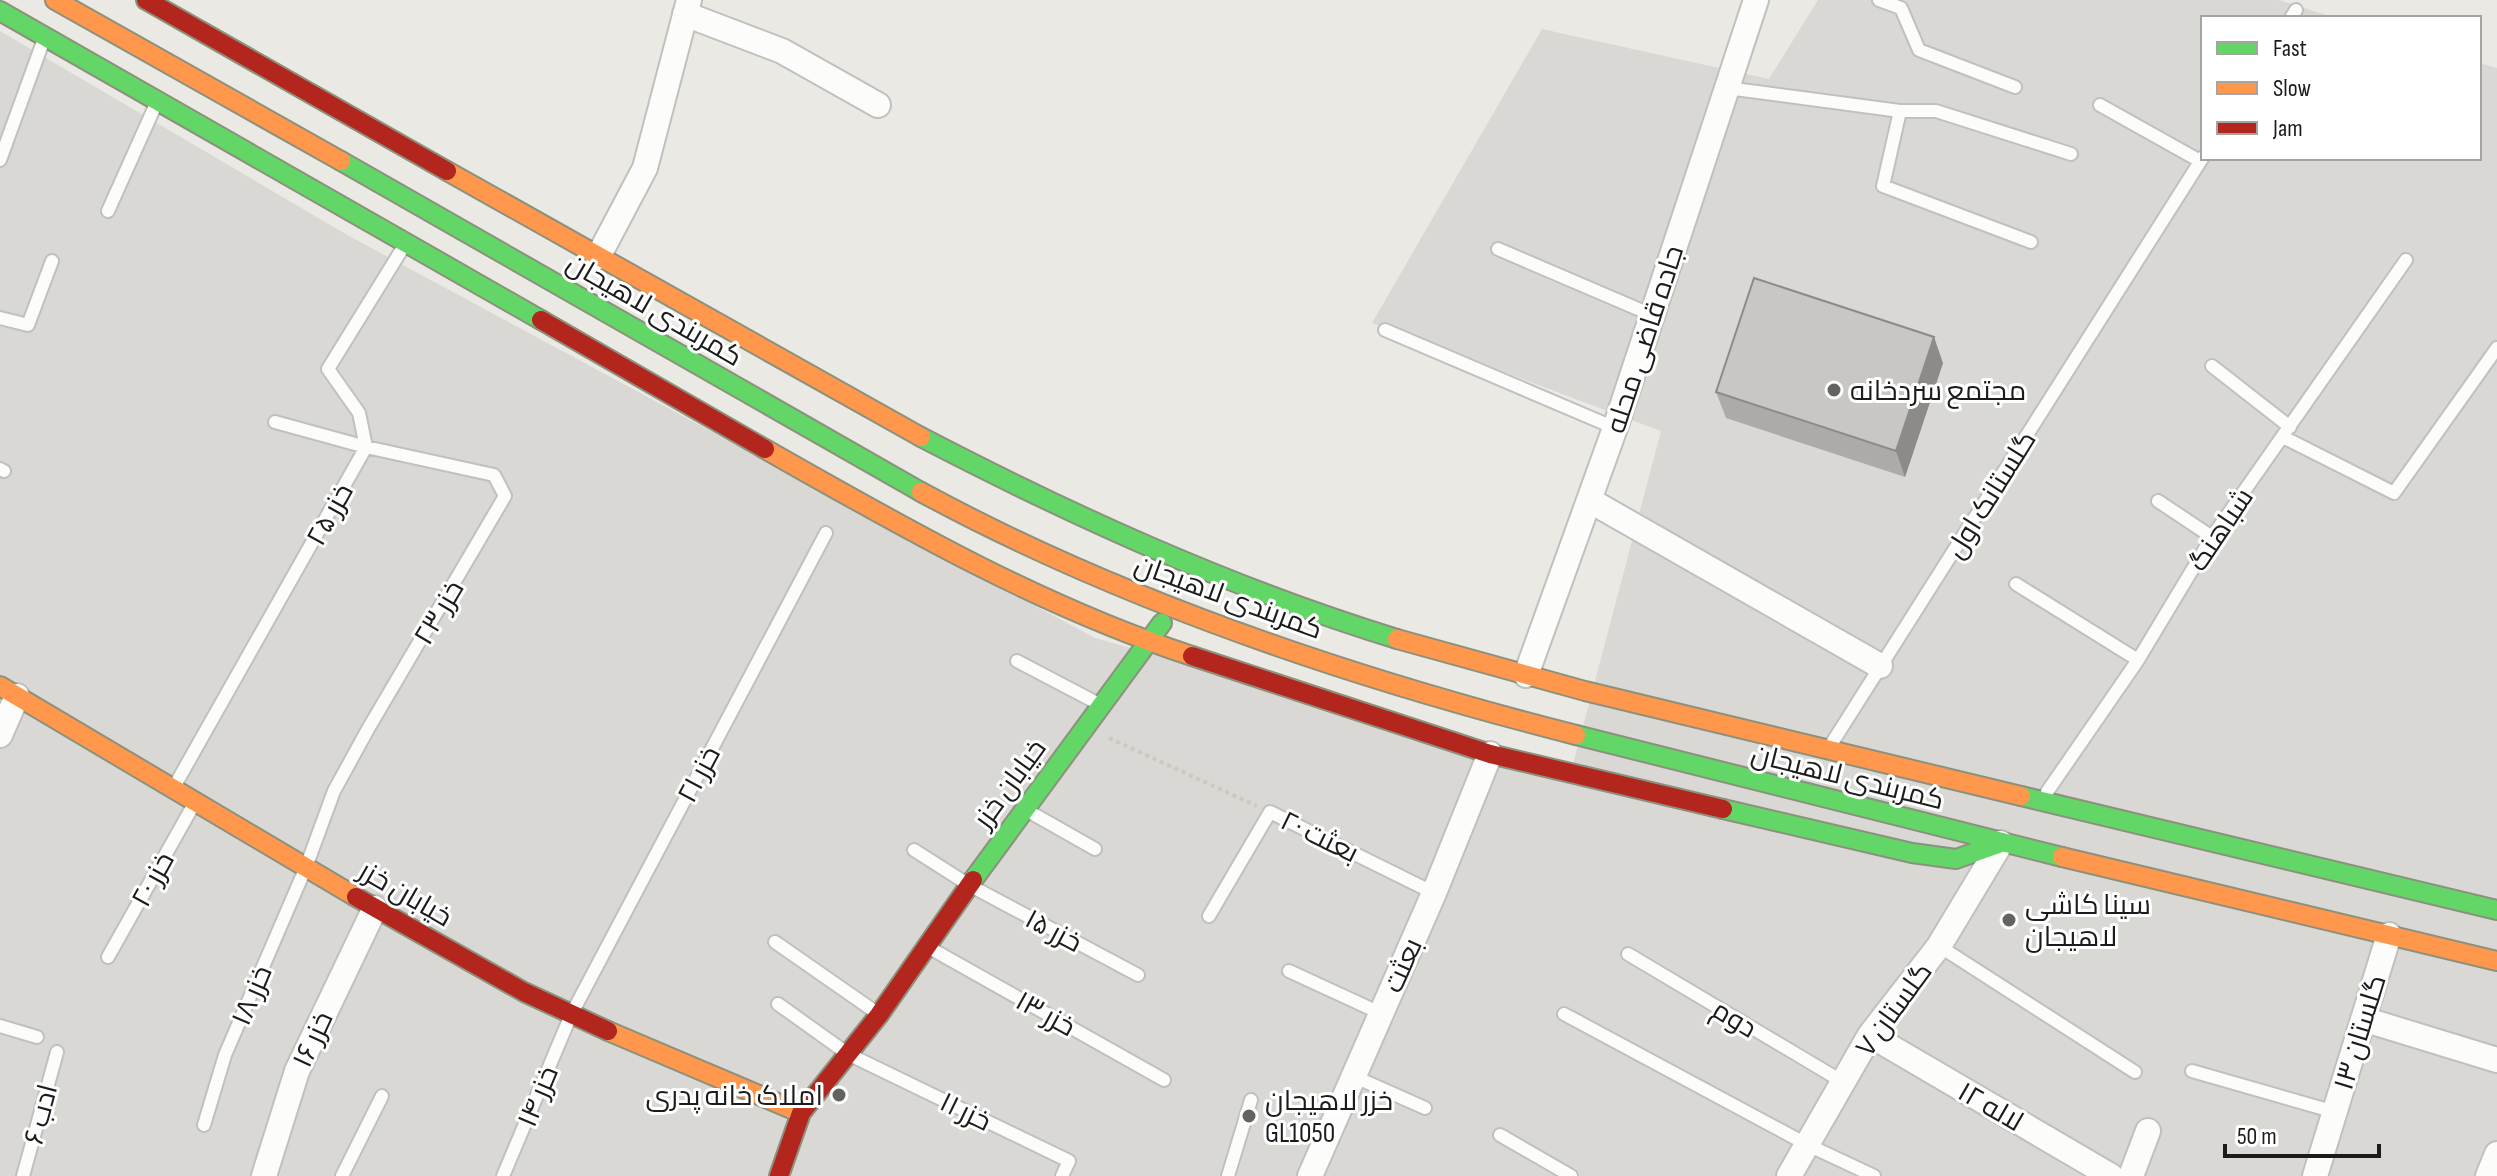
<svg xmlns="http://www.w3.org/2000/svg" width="2497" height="1176" viewBox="0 0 2497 1176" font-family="'Sofia Sans Condensed',Cairo,sans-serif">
  <rect width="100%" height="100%" fill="#eae9e4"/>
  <!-- residential -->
  <path fill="#d9d8d5" d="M1818,0H2279L2336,18H2203V158H2479V63L2497,68V1176H0V31L349,236L1095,638L1571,772L1661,431L1372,323L1542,29L1769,79Z"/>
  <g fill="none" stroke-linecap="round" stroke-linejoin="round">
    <!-- lane casing -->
    <g stroke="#c1c0be" stroke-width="16">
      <path id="lane" d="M1879,0L1901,8L1919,50L2015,87
        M2291,18L2296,10
        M1727,88L1900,111H1936L2071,154
        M2100,105L2200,161
        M1900,111L1883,186L2031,242
        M0,160L44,39
        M108,211L156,104
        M1498,249L1652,315
        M0,318L28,325L52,261
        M1385,330L1615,428
        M2212,366L2290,427
        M2283,437L2394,493L2497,348
        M0,469L4,471
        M2158,501L2212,537
        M2016,584L2138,660
        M1017,661L1099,704
        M1832,743L2203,157
        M174,787L366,447L359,413L328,369L404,246
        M2047,792L2138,660L2212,537L2406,260
        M1028,811L1095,849
        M914,850L969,885L1138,975
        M1209,916L1270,812L1434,893
        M775,942L877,1013
        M1939,946L2135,1072
        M928,947L1164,1080
        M1628,954L1843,1082
        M108,957L194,804
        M1289,971L1380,1013
        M778,1004L848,1054L1069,1161L1062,1176
        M1564,1014L1808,1145L1874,1176
        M0,1026L37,1037
        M2192,1071L2335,1112
        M1353,1076L1425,1108
        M204,1125L225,1055L306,867L334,791L368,729L505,496L494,475L366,447L275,422
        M1500,1135L1571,1176
        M23,1176L57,1052
        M342,1176L382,1096
        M503,1176L571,1015L826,533
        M1228,1176L1251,1100"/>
    </g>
    <!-- street casing -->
    <g stroke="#c1c0be" stroke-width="28">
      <path id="street" d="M685,14L782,51L878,105
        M598,257L645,168L689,0
        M1589,500L1880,666
        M1526,675L1615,428L1756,0
        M0,735L17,696
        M2363,1019L2497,1060
        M1870,1035L2111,1176
        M264,1176L297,1071L375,908
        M1310,1176L1434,893L1490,754
        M1789,1176L1870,1035L1939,946L2001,843
        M2131,1176L2148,1131
        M2315,1176L2389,935
        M2488,1176L2497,1154"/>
    </g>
    <!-- fast casing -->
    <g stroke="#8c917e" stroke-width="22">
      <path id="fast" d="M0,11L541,320
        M341,161L921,492
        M921,437C1075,517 1231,588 1397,639
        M1576,735L2062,857
        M2021,796L2497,910
        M1723,809L1912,853L1956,859L2001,843
        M973,880L1162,623"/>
    </g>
    <!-- slow casing -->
    <g stroke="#8c917e" stroke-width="22">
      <path id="slow" d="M55,0L341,161
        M447,171L921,437
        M765,449C902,527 1042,607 1192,656
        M921,492C1124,602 1352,678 1576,735
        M1397,639L1585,691L2021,796
        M0,686L356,897
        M2062,857L2497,961
        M608,1031L801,1113"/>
    </g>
    <!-- jam casing -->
    <g stroke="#8c917e" stroke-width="22">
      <path id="jam" d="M146,0L447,171
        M541,320L765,449
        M1192,656L1490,754L1723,809
        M356,897L524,992L608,1031
        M779,1176L801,1113L879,1015L973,880"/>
    </g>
    <!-- path -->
    <path stroke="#d0c7c3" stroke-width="4" stroke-dasharray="4 4" stroke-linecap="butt" d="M1109,738L1257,806"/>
    <!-- lane -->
    <use href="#lane" stroke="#fcfcfb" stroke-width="12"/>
    <!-- street -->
    <use href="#street" stroke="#fcfcfb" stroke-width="24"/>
    <!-- fast -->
    <use href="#fast" stroke="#63d668" stroke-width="18"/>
    <!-- slow -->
    <use href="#slow" stroke="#ff974d" stroke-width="18"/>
    <!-- jam -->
    <use href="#jam" stroke="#b3261e" stroke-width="18"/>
  </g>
  <!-- wall -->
  <path fill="#acaba9" d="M1943,363L1905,477L1726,418L1716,392Z"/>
  <!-- shaded-wall -->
  <path fill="#8c8b89" d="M1934,337L1943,363L1905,477L1896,451Z"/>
  <!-- building -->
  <path fill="#c8c7c4" stroke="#8c8b89" stroke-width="2" d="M1754,278L1934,337L1896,451L1716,392Z"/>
  <!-- markers -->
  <g fill="#636361" stroke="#fff" stroke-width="3">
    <circle cx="1834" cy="390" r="8"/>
    <circle cx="2009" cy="920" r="8"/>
    <circle cx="839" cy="1095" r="8"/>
    <circle cx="1249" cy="1116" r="8"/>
  </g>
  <g text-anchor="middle" stroke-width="6" stroke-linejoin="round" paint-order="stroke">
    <!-- street labels -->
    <g font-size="28" fill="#1b1b1b" stroke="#fff">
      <text transform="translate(655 309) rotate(30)" y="10">کمربندی لاهیجان</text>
      <text transform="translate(1644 339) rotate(-72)" y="10">جاده قاضی محله</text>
      <text transform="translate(1990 494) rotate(-58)" y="10">گلستانک اول</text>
      <text transform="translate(329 514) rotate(-61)" y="10">خزر ۲۵</text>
      <text transform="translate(2220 529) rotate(-56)" y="10">شباهنگ</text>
      <text transform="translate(1229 596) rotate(20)" y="10">کمربندی لاهیجان</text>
      <text transform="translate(438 612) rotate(-59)" y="10">خزر ۲۳</text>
      <text transform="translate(698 774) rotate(-62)" y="10">خزر ۲۱</text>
      <text transform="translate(1848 776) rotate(14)" y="10">کمربندی لاهیجان</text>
      <text transform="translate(1009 783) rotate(-54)" y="10">خیابان خزر</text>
      <text transform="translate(1320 836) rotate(26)" y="10">بعثت ۲۰</text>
      <text transform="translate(152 879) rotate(-61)" y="10">خزر ۲۰</text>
      <text transform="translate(406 893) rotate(30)" y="10">خیابان خزر</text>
      <text transform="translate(1054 930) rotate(28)" y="10">خزر ۱۵</text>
      <text transform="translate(1402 965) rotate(-66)" y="10">بعثت</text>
      <text transform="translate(251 995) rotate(-67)" y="10">خزر ۱۸</text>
      <text transform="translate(1893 1009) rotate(-54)" y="10">گلستان ۷</text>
      <text transform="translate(1046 1013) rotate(29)" y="10">خزر ۱۳</text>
      <text transform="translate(1735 1018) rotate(31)" y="10">دوم</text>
      <text transform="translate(2359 1032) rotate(-73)" y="10">گلستان ۱۳</text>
      <text transform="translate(312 1039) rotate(-65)" y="10">خزر ۱۶</text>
      <text transform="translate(537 1096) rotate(-67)" y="10">خزر ۱۴</text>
      <text transform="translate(1991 1106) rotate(30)" y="10">لاله ۱۲</text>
      <text transform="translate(966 1111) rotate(26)" y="10">خزر ۱۱</text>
      <text transform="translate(40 1114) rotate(-75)" y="10">ادب ۶</text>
    </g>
    <!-- poi labels -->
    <g font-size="28" fill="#1b1b1b" stroke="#fff" text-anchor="start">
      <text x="1850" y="400">مجتمع سردخانه</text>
      <text x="2025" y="914">سینا کاشی<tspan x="2025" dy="32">لاهیجان</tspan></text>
      <text x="823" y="1105" text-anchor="end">املاک خانه پدری</text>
      <text x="1265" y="1110">خزر لاهیجان<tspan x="1265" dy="32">GL1050</tspan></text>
    </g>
  </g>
  <!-- legend -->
  <rect x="2201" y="16" width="280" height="144" fill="#ffffff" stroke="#a4a4a4" stroke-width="2"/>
  <rect x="2217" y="42" width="40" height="12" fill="#63d668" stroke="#a4a4a4" stroke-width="2"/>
  <text x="2273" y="56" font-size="24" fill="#1b1b1b">Fast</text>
  <rect x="2217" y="82" width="40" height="12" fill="#ff974d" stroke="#a4a4a4" stroke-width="2"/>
  <text x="2273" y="96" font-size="24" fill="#1b1b1b">Slow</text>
  <rect x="2217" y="122" width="40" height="12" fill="#b3261e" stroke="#a4a4a4" stroke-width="2"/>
  <text x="2273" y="136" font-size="24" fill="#1b1b1b">Jam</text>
  <!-- scale -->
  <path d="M2225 1144v12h154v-12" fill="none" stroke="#1b1b1b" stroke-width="4"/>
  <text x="2237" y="1144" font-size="24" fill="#1b1b1b" stroke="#ffffff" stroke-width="6" paint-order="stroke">50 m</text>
</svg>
